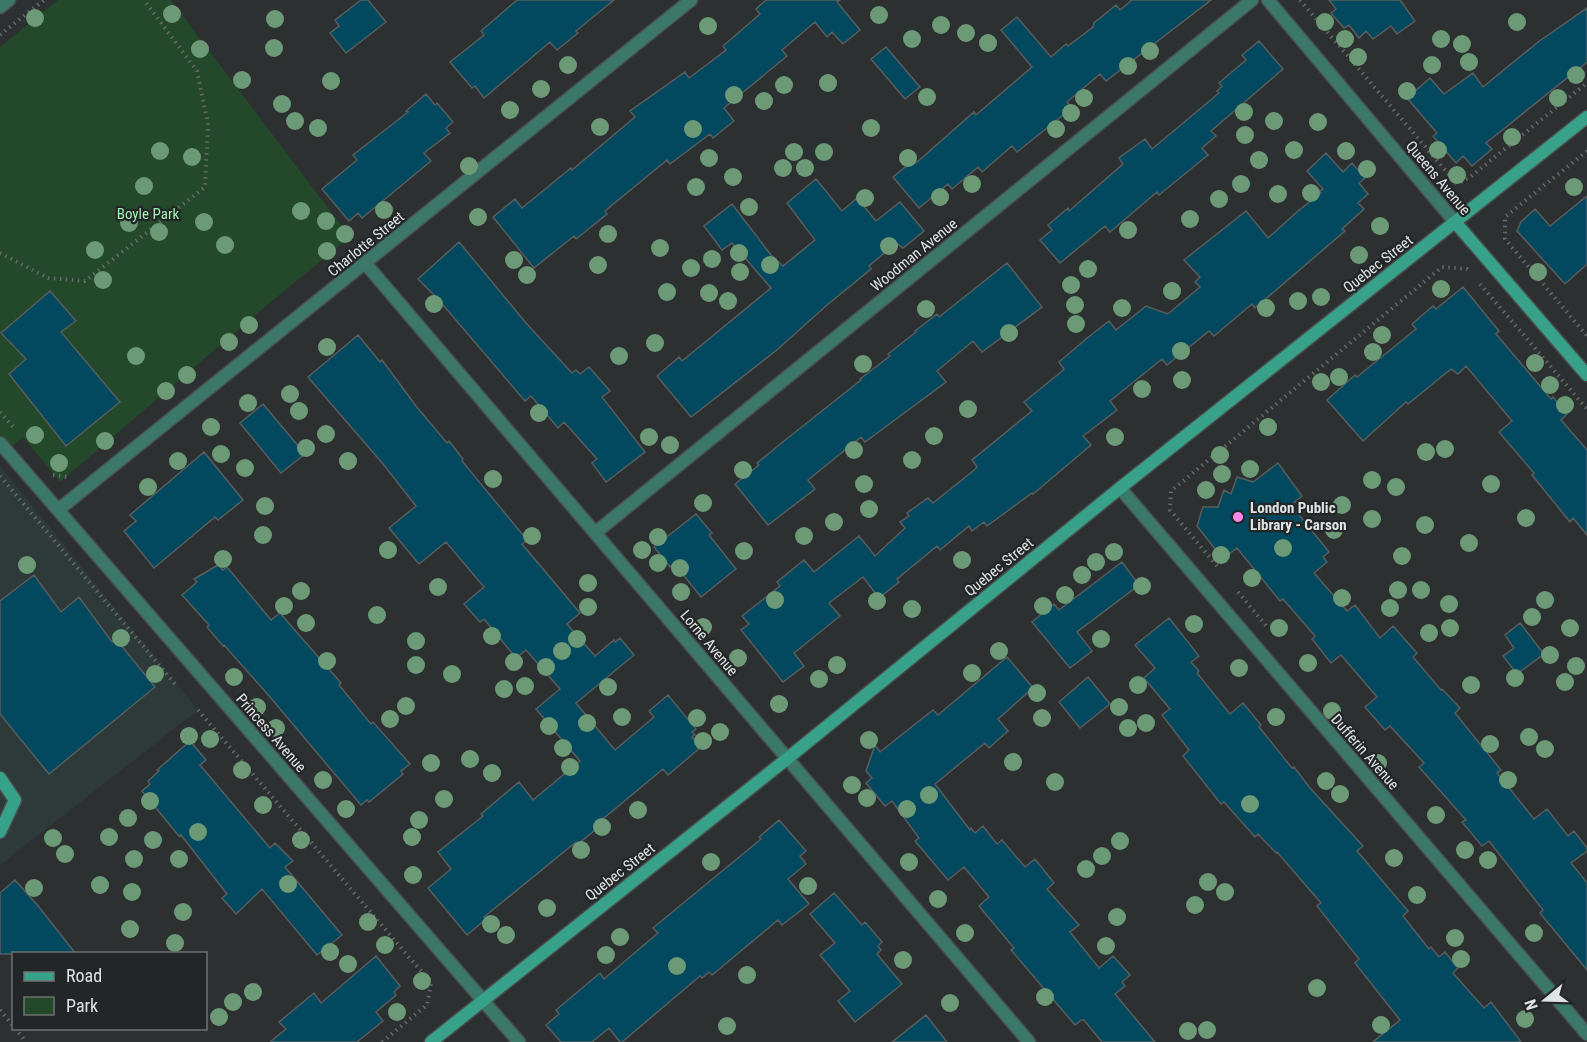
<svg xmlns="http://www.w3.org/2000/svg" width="1587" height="1042" viewBox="0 0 1587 1042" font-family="'Roboto Condensed',sans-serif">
  <rect width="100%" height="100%" fill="#2c3030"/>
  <!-- built -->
  <path fill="#2e3a3a" d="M0,466L198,710L0,865Z"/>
  <!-- green -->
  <path fill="#23482a" d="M58,0H171L350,237L265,307L60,482L23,437L0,456V47Z"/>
  <!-- building -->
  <path fill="#02495f" stroke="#595d5e" stroke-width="1.5" d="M361,0H368L386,22L346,53L330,33L339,26L335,20Z
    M517,0H614L576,31L578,33L557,50L550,42L484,98L475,86L472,88L450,62L484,35L481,31Z
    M766,0H840L837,2L860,30L843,44L832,32L827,37L815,22L782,50L787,56L724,108L734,121L713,138L710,134L670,164L667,160L605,211L607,214L576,239L574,236L534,268L493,217L515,199L522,208L571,168L572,170L635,117L630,111L685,72L689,78L726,50L723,46L760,14L756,9Z
    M1132,0H1211L1106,81L1100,74L1067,102L1072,108L1017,152L1012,146L982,172L978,167L952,189L948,184L919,208L893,177L909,164L914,161L916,163L974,112L976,115L1032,67L1001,30L1017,17L1051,57L1066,44L1068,46L1093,27L1094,23L1116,5L1120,10Z
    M1329,0H1400L1415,21L1397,34L1391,26L1373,39L1366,31L1359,38L1349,25L1344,28L1331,13L1336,9Z
    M1587,8V62L1486,143L1492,149L1472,166L1463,156L1456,163L1433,136L1437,133L1407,98L1430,78L1444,94L1473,73L1483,87L1538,42Z
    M1259,41L1283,69L1211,131L1216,136L1202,148L1208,155L1159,195L1157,192L1110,232L1105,226L1060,263L1040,240L1052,230L1048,225L1068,208L1069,211L1123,164L1119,158L1145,139L1152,149L1219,93L1217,91L1222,86L1219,83L1246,60L1242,55Z
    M886,47L920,87L905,99L871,59Z
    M426,94L435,105L437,103L453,122L446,128L450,133L424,153L431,161L362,218L358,213L349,221L322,189L357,160L353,155L408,112L406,111Z
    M1326,153L1343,172L1352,163L1365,178L1359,183L1368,194L1358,203L1364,209L1342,229L1345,231L1255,308L1252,304L1214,336L1209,331L1167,365L1162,359L1110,401L1117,410L1083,436L1091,445L1033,494L1032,493L987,526L984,522L972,531L969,526L940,550L937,546L897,579L899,582L879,598L863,577L829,603L840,616L794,653L804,666L783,682L741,630L749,624L742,616L780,586L777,582L804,560L814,572L859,536L875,556L905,528L900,522L909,516L907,513L928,498L933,503L973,471L977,467L972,460L1032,411L1024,402L1061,372L1064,369L1059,362L1086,339L1109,321L1116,330L1146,306L1168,314L1200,287L1195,282L1200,277L1184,260L1246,211L1268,238L1298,211L1321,193L1320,191L1323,189L1307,171Z
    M816,179L842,211L857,198L876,221L900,202L924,231L903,248L896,243L869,266L871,269L827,305L778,349L691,417L657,376L679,357L682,361L771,288L732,243L722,250L704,226L732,204L771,255L783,266L815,240L787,203Z
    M1587,196V264L1565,284L1517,231L1521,222L1535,209L1550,226Z
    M459,242L526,323L572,373L576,370L580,374L589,367L610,391L602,397L645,452L606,482L592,463L597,459L564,422L558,428L531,396L525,401L438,299L418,279Z
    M1007,263L1042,307L982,352L973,341L937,371L946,382L865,442L861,437L808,480L815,489L768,525L735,484L759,465L757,463L784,441L861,380L860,379L890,356L888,354L916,332L915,331L937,314L939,317Z
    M1463,287L1499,331L1496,334L1551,399L1553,397L1567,414L1561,420L1587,450V535L1573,518L1570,522L1532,475L1534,473L1499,432L1512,421L1466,366L1458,374L1451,369L1408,404L1406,402L1363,441L1327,400L1355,375L1357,377L1416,329L1412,324L1433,306L1436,309Z
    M50,291L76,321L61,332L120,402L66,446L9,374L26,359L1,333Z
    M358,335L380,362L382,360L416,406L447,443L449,441L463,459L462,461L527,540L522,544L580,613L567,624L595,656L614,640L615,642L620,638L634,655L576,703L615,750L654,717L649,711L668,695L696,729L692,732L695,735L692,737L701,747L668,775L663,769L598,823L600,826L578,844L576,842L484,917L486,919L467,935L428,888L451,869L438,852L483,816L481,814L519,782L533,800L580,761L536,709L560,689L526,650L516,658L484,619L480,622L464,604L484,587L446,542L419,564L389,528L416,506L383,464L308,377Z
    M263,404L305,454L281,473L240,423Z
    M204,452L243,500L218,520L215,517L154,568L124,531L136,521L130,515Z
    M1278,463L1302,496L1291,505L1329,552L1323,557L1327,562L1314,573L1347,611L1355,605L1380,638L1393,626L1417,653L1413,657L1441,690L1442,689L1460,708L1455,713L1501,770L1497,773L1534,819L1547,809L1568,836L1574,831L1587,848V851L1571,863L1587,883V970L1540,913L1543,910L1489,841L1482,846L1462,822L1466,820L1419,767L1424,763L1390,726L1385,730L1365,707L1377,697L1341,655L1331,663L1312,639L1315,636L1283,599L1280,601L1237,548L1223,559L1197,526L1203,507H1218L1224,490L1231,494L1237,477L1253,482Z
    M696,514L712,533L709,535L736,569L701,597L674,563L670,567L654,547Z
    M1122,562L1139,585L1077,632L1092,651L1070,668L1032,622L1054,604L1059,610Z
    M218,565L223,570L227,567L271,620L280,613L341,683L339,685L371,724L373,722L410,764L401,771L403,774L369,802L367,800L361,805L270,697L224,645L223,646L207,627L209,625L182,595L197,582L194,579Z
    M34,575L61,612L79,597L112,642L116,639L155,687L49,774L0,714V601Z
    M1169,618L1199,656L1191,662L1199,671L1197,673L1230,714L1243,703L1261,725L1259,727L1292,768L1294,767L1310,788L1363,846L1357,851L1408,911L1403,916L1429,949L1431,947L1439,957L1445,952L1458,968L1453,973L1484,1008L1491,1002L1521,1042H1373L1400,1020L1355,963L1359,959L1317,906L1321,903L1277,852L1276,853L1258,834L1255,837L1224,802L1221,804L1183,756L1189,750L1162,715L1170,709L1144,678L1155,668L1135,645Z
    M1520,623L1544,654L1517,674L1503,656L1514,648L1505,635Z
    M1007,657L1033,688L998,719L1008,731L989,748L985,743L935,784L970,830L971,828L975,833L983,826L997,844L1002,840L1025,867L1035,859L1054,883L1047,889L1079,925L1070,932L1099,968L1113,956L1130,975L1122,982L1125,986L1115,994L1155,1042H1102L1084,1020H1081L1075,1025L1011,950L1014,948L979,906L989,897L964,867L948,880L915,841L919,838L892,801L885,806L866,783L872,778L866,771L875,745L880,752L933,710L938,715Z
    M1088,677L1110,704L1080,728L1059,702Z
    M190,741L206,760L200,765L270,848L275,843L293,861L285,867L342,935L317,955L262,889L236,914L222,898L227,894L181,835L179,836L142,791L150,784L148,781L159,771L157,770Z
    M779,820L806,851L800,856L806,864L788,879L809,904L782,925L778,920L712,975L709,972L702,978L700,976L622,1042H620L609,1028L592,1042H561L546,1025L559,1014L556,1010L600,973L604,979L658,933L653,928L761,839L759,837Z
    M15,880L39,907L76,954H0V893Z
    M834,893L862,925L865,922L882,942L878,946L881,950L877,954L902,984L855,1022L838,1001L850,991L820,955L835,943L810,914Z
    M376,956L400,986L394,992L396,995L376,1012L383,1021L357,1042H270L286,1029L279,1022L314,993L321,1003Z
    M926,1015L947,1042H892Z"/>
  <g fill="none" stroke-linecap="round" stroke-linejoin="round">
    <!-- street casing -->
    <g stroke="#494d4d" stroke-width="15">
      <path id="street" d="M1268,0L1455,222
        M0,7L9,0
        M365,263L1029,1042
        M0,443L519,1042
        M1120,488L1587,1034
        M58,510L691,0
        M595,533L1252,0"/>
    </g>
    <!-- secondary casing -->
    <g stroke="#494d4d" stroke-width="15">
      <path id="secondary" d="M1455,222L1587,375
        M0,778L15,800L0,832
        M431,1042L788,758L1120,488L1587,117"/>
    </g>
    <!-- path -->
    <path stroke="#666969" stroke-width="4" stroke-dasharray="1.5 4.5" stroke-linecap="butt" d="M1300,0L1457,184L1470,177L1587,83
      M0,35L44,0
      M1587,151L1505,217V239L1587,336
      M0,253L48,278L85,281L205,187L208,124L197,71L144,0
      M1480,284L1587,409
      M0,412L14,428
      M53,475L67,477L69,476
      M0,476L175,684
      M1217,566L1170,510L1171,491L1442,267L1467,269L1469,271
      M1238,592L1268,628
      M198,710L431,983L427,1005L382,1042
      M0,1010L14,1027
      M15,1028L26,1042"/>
    <!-- street -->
    <use href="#street" stroke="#3c7869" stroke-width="12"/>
    <!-- secondary -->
    <use href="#secondary" stroke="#38a189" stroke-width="12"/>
  </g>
  <!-- trees -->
  <g fill="#6c9a76">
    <circle cx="172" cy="14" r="9"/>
    <circle cx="879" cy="15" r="9"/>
    <circle cx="35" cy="18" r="9"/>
    <circle cx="275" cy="19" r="9"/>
    <circle cx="1325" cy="22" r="9"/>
    <circle cx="1517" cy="22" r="9"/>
    <circle cx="941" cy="25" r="9"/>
    <circle cx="708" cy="26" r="9"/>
    <circle cx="966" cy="33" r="9"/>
    <circle cx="912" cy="39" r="9"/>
    <circle cx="1345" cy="39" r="9"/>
    <circle cx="1441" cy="39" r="9"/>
    <circle cx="988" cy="43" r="9"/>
    <circle cx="1462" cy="44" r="9"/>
    <circle cx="274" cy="48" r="9"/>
    <circle cx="200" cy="49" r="9"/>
    <circle cx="1150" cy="51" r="9"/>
    <circle cx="1358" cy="57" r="9"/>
    <circle cx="1469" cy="62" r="9"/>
    <circle cx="568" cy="65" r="9"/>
    <circle cx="1432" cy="65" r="9"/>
    <circle cx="1128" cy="66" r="9"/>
    <circle cx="1576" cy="75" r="9"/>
    <circle cx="242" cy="80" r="9"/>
    <circle cx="331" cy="81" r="9"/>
    <circle cx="828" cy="83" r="9"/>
    <circle cx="784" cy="85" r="9"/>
    <circle cx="541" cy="89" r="9"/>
    <circle cx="1407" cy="91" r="9"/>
    <circle cx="734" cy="95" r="9"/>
    <circle cx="927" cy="97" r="9"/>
    <circle cx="1084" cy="98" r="9"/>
    <circle cx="1558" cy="98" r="9"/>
    <circle cx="764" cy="101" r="9"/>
    <circle cx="282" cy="104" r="9"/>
    <circle cx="510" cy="110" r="9"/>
    <circle cx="1244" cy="112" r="9"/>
    <circle cx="1071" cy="113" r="9"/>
    <circle cx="295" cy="121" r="9"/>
    <circle cx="1274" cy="121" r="9"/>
    <circle cx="1318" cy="122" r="9"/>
    <circle cx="600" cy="127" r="9"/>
    <circle cx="318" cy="128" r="9"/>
    <circle cx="871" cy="128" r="9"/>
    <circle cx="693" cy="129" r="9"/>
    <circle cx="1056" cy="129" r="9"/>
    <circle cx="1245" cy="135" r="9"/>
    <circle cx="1512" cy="137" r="9"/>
    <circle cx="1294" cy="150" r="9"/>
    <circle cx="1438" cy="150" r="9"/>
    <circle cx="160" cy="151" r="9"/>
    <circle cx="1346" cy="151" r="9"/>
    <circle cx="794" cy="152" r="9"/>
    <circle cx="824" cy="152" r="9"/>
    <circle cx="192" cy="157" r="9"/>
    <circle cx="709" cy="158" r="9"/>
    <circle cx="908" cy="158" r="9"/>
    <circle cx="1259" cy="160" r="9"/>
    <circle cx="469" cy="166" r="9"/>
    <circle cx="783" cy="168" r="9"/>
    <circle cx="805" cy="168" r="9"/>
    <circle cx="1367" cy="169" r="9"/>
    <circle cx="1457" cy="175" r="9"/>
    <circle cx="733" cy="177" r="9"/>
    <circle cx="972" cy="184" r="9"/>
    <circle cx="1241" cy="184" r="9"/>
    <circle cx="144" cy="186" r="9"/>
    <circle cx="696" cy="187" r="9"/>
    <circle cx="1574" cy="187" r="9"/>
    <circle cx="1311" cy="193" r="9"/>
    <circle cx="1278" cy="194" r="9"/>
    <circle cx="940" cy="197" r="9"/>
    <circle cx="865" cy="198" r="9"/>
    <circle cx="1219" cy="199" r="9"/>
    <circle cx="749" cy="207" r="9"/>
    <circle cx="384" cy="210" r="9"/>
    <circle cx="301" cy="211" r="9"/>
    <circle cx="478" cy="217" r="9"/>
    <circle cx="1190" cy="219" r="9"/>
    <circle cx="326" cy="221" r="9"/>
    <circle cx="204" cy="222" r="9"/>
    <circle cx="129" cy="223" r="9"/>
    <circle cx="1380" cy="226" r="9"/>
    <circle cx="1128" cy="230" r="9"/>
    <circle cx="159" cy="232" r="9"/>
    <circle cx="345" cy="234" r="9"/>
    <circle cx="608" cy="234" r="9"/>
    <circle cx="225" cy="245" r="9"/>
    <circle cx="889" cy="246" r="9"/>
    <circle cx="660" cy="248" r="9"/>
    <circle cx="95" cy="250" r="9"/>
    <circle cx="327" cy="251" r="9"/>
    <circle cx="739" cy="253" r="9"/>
    <circle cx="1359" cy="255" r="9"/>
    <circle cx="712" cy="259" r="9"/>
    <circle cx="514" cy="260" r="9"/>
    <circle cx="598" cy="265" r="9"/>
    <circle cx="770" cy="265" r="9"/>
    <circle cx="691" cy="268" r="9"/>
    <circle cx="1088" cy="269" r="9"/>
    <circle cx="740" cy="272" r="9"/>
    <circle cx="1538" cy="272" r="9"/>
    <circle cx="527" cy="275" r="9"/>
    <circle cx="103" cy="280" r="9"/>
    <circle cx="1071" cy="285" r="9"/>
    <circle cx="1441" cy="289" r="9"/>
    <circle cx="1172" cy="291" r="9"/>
    <circle cx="667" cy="292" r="9"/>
    <circle cx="709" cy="293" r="9"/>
    <circle cx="1321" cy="297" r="9"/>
    <circle cx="728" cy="301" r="9"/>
    <circle cx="1298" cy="301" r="9"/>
    <circle cx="434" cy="304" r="9"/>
    <circle cx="1075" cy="305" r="9"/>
    <circle cx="1122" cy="308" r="9"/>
    <circle cx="1266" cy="308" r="9"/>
    <circle cx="926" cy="309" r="9"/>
    <circle cx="1076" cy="324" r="9"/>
    <circle cx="249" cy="325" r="9"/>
    <circle cx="1009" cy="333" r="9"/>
    <circle cx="1382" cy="335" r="9"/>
    <circle cx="229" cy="342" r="9"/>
    <circle cx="655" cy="343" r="9"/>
    <circle cx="327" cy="347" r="9"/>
    <circle cx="1181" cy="351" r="9"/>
    <circle cx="1373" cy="352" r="9"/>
    <circle cx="136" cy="356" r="9"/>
    <circle cx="619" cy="356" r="9"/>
    <circle cx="1535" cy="363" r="9"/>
    <circle cx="863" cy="364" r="9"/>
    <circle cx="187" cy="375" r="9"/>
    <circle cx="1339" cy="377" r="9"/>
    <circle cx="1182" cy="380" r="9"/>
    <circle cx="1321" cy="382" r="9"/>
    <circle cx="1550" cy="385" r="9"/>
    <circle cx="1142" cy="389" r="9"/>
    <circle cx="166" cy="391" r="9"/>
    <circle cx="290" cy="394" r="9"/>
    <circle cx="248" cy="403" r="9"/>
    <circle cx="1565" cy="405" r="9"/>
    <circle cx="968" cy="409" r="9"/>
    <circle cx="299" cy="411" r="9"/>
    <circle cx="539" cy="413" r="9"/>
    <circle cx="211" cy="427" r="9"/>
    <circle cx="1268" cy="427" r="9"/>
    <circle cx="326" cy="434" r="9"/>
    <circle cx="35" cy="435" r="9"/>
    <circle cx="934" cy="436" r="9"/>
    <circle cx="649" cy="437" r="9"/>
    <circle cx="1115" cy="437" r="9"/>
    <circle cx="105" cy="441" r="9"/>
    <circle cx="670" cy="445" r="9"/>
    <circle cx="306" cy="448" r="9"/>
    <circle cx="1445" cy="449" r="9"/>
    <circle cx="854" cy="450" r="9"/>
    <circle cx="1426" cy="452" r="9"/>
    <circle cx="221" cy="454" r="9"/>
    <circle cx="1220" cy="455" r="9"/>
    <circle cx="912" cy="460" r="9"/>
    <circle cx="178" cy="461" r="9"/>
    <circle cx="348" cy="461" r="9"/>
    <circle cx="59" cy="463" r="9"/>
    <circle cx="245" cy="468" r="9"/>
    <circle cx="1250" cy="469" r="9"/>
    <circle cx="743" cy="470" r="9"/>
    <circle cx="1222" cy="474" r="9"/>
    <circle cx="493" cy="479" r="9"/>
    <circle cx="1372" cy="480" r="9"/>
    <circle cx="864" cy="484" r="9"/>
    <circle cx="1491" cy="484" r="9"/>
    <circle cx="148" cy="487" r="9"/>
    <circle cx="1396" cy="487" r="9"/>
    <circle cx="1206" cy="490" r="9"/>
    <circle cx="703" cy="503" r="9"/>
    <circle cx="1342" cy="505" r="9"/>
    <circle cx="265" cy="506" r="9"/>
    <circle cx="869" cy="509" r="9"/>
    <circle cx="1526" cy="518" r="9"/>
    <circle cx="1372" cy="519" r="9"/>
    <circle cx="834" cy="522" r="9"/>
    <circle cx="1425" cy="525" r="9"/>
    <circle cx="1334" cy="530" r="9"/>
    <circle cx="263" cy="535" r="9"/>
    <circle cx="532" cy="536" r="9"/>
    <circle cx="804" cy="536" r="9"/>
    <circle cx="658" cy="537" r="9"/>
    <circle cx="1469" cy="543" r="9"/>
    <circle cx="1283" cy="548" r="9"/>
    <circle cx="388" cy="550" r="9"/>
    <circle cx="642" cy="550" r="9"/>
    <circle cx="744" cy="551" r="9"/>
    <circle cx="1114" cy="552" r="9"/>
    <circle cx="1221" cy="555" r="9"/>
    <circle cx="1402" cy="556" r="9"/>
    <circle cx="223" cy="559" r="9"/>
    <circle cx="962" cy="560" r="9"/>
    <circle cx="1096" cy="562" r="9"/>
    <circle cx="658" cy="563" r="9"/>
    <circle cx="27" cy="565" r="9"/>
    <circle cx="680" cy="568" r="9"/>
    <circle cx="1082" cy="575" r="9"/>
    <circle cx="1252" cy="578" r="9"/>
    <circle cx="588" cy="583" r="9"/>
    <circle cx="1142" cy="586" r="9"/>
    <circle cx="438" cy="587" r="9"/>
    <circle cx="1398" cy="590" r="9"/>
    <circle cx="1421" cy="590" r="9"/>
    <circle cx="301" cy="591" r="9"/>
    <circle cx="681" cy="592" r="9"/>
    <circle cx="1065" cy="595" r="9"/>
    <circle cx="1342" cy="598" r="9"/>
    <circle cx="775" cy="600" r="9"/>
    <circle cx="1545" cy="600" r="9"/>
    <circle cx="877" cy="601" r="9"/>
    <circle cx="1449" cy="604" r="9"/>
    <circle cx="284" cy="606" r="9"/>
    <circle cx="1043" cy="606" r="9"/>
    <circle cx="588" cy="607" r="9"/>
    <circle cx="1390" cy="608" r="9"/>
    <circle cx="912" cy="609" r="9"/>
    <circle cx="377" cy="615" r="9"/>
    <circle cx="1532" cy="617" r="9"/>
    <circle cx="306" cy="623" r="9"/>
    <circle cx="1194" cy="624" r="9"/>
    <circle cx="703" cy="627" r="9"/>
    <circle cx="1279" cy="628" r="9"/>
    <circle cx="1450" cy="628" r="9"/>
    <circle cx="1570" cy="628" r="9"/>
    <circle cx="1429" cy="633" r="9"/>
    <circle cx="492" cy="636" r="9"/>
    <circle cx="121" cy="638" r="9"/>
    <circle cx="577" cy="639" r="9"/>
    <circle cx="1101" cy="639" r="9"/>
    <circle cx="416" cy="641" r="9"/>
    <circle cx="562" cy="651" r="9"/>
    <circle cx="999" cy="651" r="9"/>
    <circle cx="1550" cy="655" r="9"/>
    <circle cx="738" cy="658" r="9"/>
    <circle cx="327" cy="661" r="9"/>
    <circle cx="514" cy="662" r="9"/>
    <circle cx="1308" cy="663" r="9"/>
    <circle cx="416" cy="665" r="9"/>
    <circle cx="837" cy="665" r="9"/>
    <circle cx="1576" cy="666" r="9"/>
    <circle cx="546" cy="667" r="9"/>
    <circle cx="1239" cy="668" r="9"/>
    <circle cx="972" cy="673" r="9"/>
    <circle cx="155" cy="674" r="9"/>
    <circle cx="452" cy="674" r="9"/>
    <circle cx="234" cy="677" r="9"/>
    <circle cx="1515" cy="678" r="9"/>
    <circle cx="819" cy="679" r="9"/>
    <circle cx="1565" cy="682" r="9"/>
    <circle cx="1138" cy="685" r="9"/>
    <circle cx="1471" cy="685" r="9"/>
    <circle cx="525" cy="686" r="9"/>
    <circle cx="608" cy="687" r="9"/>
    <circle cx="504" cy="689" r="9"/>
    <circle cx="1037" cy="693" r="9"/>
    <circle cx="779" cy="704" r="9"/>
    <circle cx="406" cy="706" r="9"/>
    <circle cx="257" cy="707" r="9"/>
    <circle cx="1119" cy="707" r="9"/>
    <circle cx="1332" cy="711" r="9"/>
    <circle cx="622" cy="717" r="9"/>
    <circle cx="1276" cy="717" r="9"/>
    <circle cx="697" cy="718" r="9"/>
    <circle cx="1042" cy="718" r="9"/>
    <circle cx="390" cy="719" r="9"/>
    <circle cx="587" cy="723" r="9"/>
    <circle cx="1146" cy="723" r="9"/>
    <circle cx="549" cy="726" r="9"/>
    <circle cx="276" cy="728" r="9"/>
    <circle cx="1128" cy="728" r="9"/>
    <circle cx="720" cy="732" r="9"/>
    <circle cx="189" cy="736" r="9"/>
    <circle cx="1529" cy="737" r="9"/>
    <circle cx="210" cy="739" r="9"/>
    <circle cx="869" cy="740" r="9"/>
    <circle cx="703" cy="741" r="9"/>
    <circle cx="1490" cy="744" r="9"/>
    <circle cx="563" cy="748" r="9"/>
    <circle cx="1545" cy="749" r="9"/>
    <circle cx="470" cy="759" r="9"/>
    <circle cx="1013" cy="762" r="9"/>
    <circle cx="431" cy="763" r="9"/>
    <circle cx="1378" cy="763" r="9"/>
    <circle cx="570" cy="767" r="9"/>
    <circle cx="242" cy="770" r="9"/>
    <circle cx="492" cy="773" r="9"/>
    <circle cx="323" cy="780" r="9"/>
    <circle cx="1508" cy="780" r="9"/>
    <circle cx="1326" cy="781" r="9"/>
    <circle cx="1055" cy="782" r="9"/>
    <circle cx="852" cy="785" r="9"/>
    <circle cx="1340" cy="794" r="9"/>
    <circle cx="929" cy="795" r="9"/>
    <circle cx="867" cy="798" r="9"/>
    <circle cx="444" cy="799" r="9"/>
    <circle cx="150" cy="801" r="9"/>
    <circle cx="1250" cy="804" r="9"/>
    <circle cx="263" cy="805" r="9"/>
    <circle cx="346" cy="809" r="9"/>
    <circle cx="907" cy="809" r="9"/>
    <circle cx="638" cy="810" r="9"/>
    <circle cx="1436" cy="815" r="9"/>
    <circle cx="128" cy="818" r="9"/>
    <circle cx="419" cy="820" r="9"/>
    <circle cx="602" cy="827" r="9"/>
    <circle cx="198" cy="832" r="9"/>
    <circle cx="109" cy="837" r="9"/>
    <circle cx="412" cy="837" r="9"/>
    <circle cx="53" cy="838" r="9"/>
    <circle cx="153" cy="840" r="9"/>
    <circle cx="301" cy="840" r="9"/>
    <circle cx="1120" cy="841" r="9"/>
    <circle cx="581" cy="850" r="9"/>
    <circle cx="1465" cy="850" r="9"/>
    <circle cx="65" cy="854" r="9"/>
    <circle cx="1102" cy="856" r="9"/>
    <circle cx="1394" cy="858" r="9"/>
    <circle cx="134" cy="859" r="9"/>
    <circle cx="179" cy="859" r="9"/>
    <circle cx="1488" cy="860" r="9"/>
    <circle cx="711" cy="862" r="9"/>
    <circle cx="909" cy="862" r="9"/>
    <circle cx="1086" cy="869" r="9"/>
    <circle cx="413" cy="875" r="9"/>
    <circle cx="1208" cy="882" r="9"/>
    <circle cx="288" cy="884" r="9"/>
    <circle cx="100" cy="885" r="9"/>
    <circle cx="808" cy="886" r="9"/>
    <circle cx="34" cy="888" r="9"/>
    <circle cx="132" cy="892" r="9"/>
    <circle cx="1225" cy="892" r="9"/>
    <circle cx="1417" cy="895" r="9"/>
    <circle cx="938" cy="899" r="9"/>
    <circle cx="1195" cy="905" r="9"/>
    <circle cx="547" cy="908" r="9"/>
    <circle cx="183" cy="912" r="9"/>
    <circle cx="1117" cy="917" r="9"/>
    <circle cx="368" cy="922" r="9"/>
    <circle cx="491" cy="924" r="9"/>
    <circle cx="130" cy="929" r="9"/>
    <circle cx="965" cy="933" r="9"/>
    <circle cx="1534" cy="933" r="9"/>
    <circle cx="506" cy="935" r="9"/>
    <circle cx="620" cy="937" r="9"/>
    <circle cx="1455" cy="938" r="9"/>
    <circle cx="175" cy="943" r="9"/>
    <circle cx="385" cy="945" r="9"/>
    <circle cx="1106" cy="946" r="9"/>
    <circle cx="330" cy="952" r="9"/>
    <circle cx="606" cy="955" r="9"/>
    <circle cx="1461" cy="959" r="9"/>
    <circle cx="903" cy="960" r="9"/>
    <circle cx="348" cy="964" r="9"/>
    <circle cx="677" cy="966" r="9"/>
    <circle cx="747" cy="975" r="9"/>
    <circle cx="422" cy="981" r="9"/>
    <circle cx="1317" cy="988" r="9"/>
    <circle cx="253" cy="992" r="9"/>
    <circle cx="1045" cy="997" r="9"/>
    <circle cx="233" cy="1002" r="9"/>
    <circle cx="950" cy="1003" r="9"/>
    <circle cx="397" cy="1012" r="9"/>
    <circle cx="219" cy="1017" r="9"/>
    <circle cx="1525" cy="1019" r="9"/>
    <circle cx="1381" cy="1025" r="9"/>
    <circle cx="727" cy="1026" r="9"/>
    <circle cx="1207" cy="1030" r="9"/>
    <circle cx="1188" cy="1031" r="9"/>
  </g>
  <!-- markers -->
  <circle fill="#f788eb" stroke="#222626" stroke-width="2" cx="1238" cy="517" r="6"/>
  <g text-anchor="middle" stroke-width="4.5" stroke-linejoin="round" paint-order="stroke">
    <!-- street labels -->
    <g font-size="15" fill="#e0e3e3" stroke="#222626">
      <text transform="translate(1438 178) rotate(50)" y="5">Queens Avenue</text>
      <text transform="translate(366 244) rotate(-39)" y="5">Charlotte Street</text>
      <text transform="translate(914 255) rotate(-39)" y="5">Woodman Avenue</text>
      <text transform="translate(1378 264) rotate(-38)" y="5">Quebec Street</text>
      <text transform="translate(999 567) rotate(-39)" y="5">Quebec Street</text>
      <text transform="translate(709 643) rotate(50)" y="5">Lorne Avenue</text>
      <text transform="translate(271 733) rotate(49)" y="5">Princess Avenue</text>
      <text transform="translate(1365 752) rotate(49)" y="5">Dufferin Avenue</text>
      <text transform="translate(620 872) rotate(-38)" y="5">Quebec Street</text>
    </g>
    <!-- park labels -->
    <g font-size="15" fill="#a1f1af" stroke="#222626">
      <text x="148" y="219">Boyle Park</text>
    </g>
    <!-- poi labels -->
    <g font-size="15" font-weight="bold" fill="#e0e3e3" stroke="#222626" text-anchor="start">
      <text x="1250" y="513">London Public<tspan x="1250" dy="17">Library - Carson</tspan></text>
    </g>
  </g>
  <!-- legend -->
  <rect x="12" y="952" width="195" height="78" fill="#222626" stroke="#6e7272" stroke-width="1.5"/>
  <rect x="24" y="972" width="30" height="9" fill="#38a189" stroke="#6e7272" stroke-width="1.5"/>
  <text x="66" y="982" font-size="18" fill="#e0e3e3">Road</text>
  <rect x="24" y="997" width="30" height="18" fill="#23482a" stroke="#6e7272" stroke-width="1.5"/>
  <text x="66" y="1012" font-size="18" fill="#e0e3e3">Park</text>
  <!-- north arrow -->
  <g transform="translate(1545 1000) rotate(251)" stroke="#222626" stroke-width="4.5" paint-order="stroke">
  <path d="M0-4.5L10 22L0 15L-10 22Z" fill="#e0e3e3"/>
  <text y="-9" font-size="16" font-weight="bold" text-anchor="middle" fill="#e0e3e3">N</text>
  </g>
</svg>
